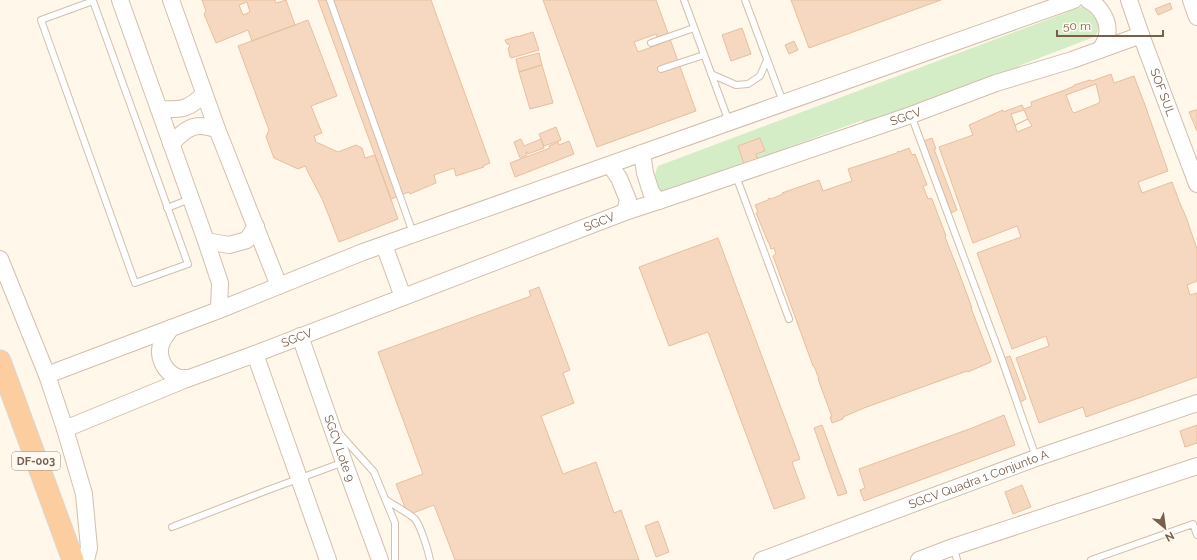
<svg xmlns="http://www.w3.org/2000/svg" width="1197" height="560" viewBox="0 0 1197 560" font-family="Raleway,sans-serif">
  <rect width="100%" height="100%" fill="#fef7ea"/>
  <!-- green -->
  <path fill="#d4edc6" d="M1084,6L1095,10C1099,22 1103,27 1094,37L1021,65L996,81L861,131L863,120L673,189L667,193L659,192C655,180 653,177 658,166Z"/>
  <!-- building -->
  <path fill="#f5d8bf" stroke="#e8bf9f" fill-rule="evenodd" d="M202,0H275L276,3L286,0L295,25L252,41L248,30L216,43L204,14L206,11ZM247,2L250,12L243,15L239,5Z
    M318,0H431L490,163L483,166L484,167L456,176L454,168L434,175L436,183L410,194L409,192L391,199Z
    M543,0H656L696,111L597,147ZM656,34L660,44L638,52L634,42Z
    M791,0H941L809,48Z
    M1170,3L1172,9L1158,15L1155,9Z
    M308,20L337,96L311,106L322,133L314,136L316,142L338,152L356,145L362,148L365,158L375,155L398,219L339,242L323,201L305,166L298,169L274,158L266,137L269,130L238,46Z
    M742,28L751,54L731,61L722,35Z
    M533,32L539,50L511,58V57H510L508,48L510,47L509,44H507L505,40L518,36L520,37V36Z
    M794,41L798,50L789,54L785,45Z
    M539,53L542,65L519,72L516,59Z
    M542,65L553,103L530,109L519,72Z
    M1111,74L1114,83L1134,76L1145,105L1168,171L1138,182L1142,193L1172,182L1179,201L1186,217L1197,249V281L1187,285L1190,295L1197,293V377L1086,417L1083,407L1039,423L1016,358L1049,346L1046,336L1012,349L977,253L1021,237L1017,226L973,243L939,147L973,135L969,125L1003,110V112L1022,105L1024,109L1032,106L1031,102L1065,90L1074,86V85L1090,80L1092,81Z
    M1096,84L1100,101L1099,103L1074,113L1072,111L1066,95Z
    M1024,110L1028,119L1015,125L1011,114Z
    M1195,110H1197V131L1189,112Z
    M1028,119L1032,126L1017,132L1015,125Z
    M556,127L561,140L544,146L539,134Z
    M760,138L765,151L756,154L759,163L745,167L738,146Z
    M932,138L936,149H934L957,210L951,213L924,141Z
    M521,139L524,146L541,139L544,148L528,154L527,152H526L527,155L520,158L514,142Z
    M569,141L574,154L515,177L510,163L550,148L549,146L558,142L559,145Z
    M909,148L912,155L915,154L927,185L923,186L928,199L931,198L932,199L946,236L945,237L958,270L972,308H971L991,360V362L968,372L967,371L864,408L843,417V419L832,423L830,417H832L818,379H819L814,366H813L773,256L774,255L776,254L774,248L771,249L769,243L768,242L756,213L758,212L755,205L768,200L769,198L771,199L783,194L782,193L819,180L823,191L852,181L848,169L897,153L898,151L899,152Z
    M718,238L800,459L792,462L805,498L774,509L708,332L669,346L639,267Z
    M539,287L570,370L563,373L574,403L541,416L563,474L596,462L614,513L621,510L639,560H455L434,505L408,515L396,484L423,474L378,352L531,296L529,291Z
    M1010,356L1026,399L1020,402L1004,358Z
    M1004,415L1015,445L864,501L860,490L865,488L859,469L972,428Z
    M822,425L847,493L838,496L814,428Z
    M1197,425V443L1185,447L1180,431Z
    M1022,485L1031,507L1013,514L1005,492Z
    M658,521L669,552L656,557L645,526Z"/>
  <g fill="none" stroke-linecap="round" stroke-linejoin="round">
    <!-- service casing -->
    <g stroke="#d2bfad" stroke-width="8">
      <path id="service" d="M330,0L413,233
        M684,0L729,122
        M745,0L783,102
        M93,1L188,264L135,283L41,20Z
        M651,43L694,28
        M661,69L704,55
        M711,74L736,85L748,84L760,76L767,60
        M911,115L1001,357L1036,457
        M736,176L789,319
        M167,208L190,199
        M339,433L374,472L395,523V560
        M386,500C392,504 410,514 415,519C421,527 428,550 430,560
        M172,527L268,490L344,462
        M954,548L957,560
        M1091,560L1193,524L1197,535"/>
    </g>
    <!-- tertiary casing -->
    <g stroke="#d2bfad" stroke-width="18">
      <g id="tertiary">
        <path d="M120,0L206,241L220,283L219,310"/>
        <path d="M171,0L217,129L279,286"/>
        <path d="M1088,0C1100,6 1110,21 1107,35C1106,41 1103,45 1100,50"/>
        <path id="s1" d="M1129,0L1141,35L1197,184"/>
        <path d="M1191,0L1197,17"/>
        <path d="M159,109C181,110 188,110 204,94"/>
        <path d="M171,144C179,136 189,125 201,126C206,126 212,128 217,129"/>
        <path d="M642,153L645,173L651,192L659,201"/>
        <path d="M610,165L619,178L628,200L625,212"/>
        <path d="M206,241L229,245L247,240L256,226"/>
        <path d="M384,245L403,297"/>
        <path d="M0,259L47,375L65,429L84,494L89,548L86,560"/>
        <path d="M171,328C168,333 164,337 162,342C156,355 164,372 177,377C180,378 184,378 187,378"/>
        <path id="s2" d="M300,336L344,462L380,560"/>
        <path d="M255,354L328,560"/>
        <path d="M47,375L219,310L363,252L1074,0"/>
        <path id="s3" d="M65,429L184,380L255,354L625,212L659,201L911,115L996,83L1072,60L1141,35"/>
        <path id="s4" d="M762,560L1036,458L1197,403"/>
        <path d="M919,560L953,547L1197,466"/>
      </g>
    </g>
    <!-- trunk casing -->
    <g stroke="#ddd5d0" stroke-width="23">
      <path id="trunk" d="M0,361L73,560"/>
    </g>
    <!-- service -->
    <use href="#service" stroke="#fff" stroke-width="6"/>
    <!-- tertiary -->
    <use href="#tertiary" stroke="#fff" stroke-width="16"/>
    <!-- trunk -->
    <use href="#trunk" stroke="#fcce9f" stroke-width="21"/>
  </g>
  <g text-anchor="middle" stroke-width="3" stroke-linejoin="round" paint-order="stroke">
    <!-- shield labels -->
    <rect fill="#fffaf1" stroke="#a38d7c" stroke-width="1" x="12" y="452" width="48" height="18" rx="3"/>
    <g font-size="11" font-weight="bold" fill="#7b5e4a">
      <text x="36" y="465">DF-003</text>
    </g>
    <!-- street labels -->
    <g font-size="12" fill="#7b5e4a" stroke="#fffaf1">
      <text dy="4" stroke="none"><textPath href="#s1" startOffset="98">SOF SUL</textPath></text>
      <text dy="4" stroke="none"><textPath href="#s3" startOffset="897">SGCV</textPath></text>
      <text dy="4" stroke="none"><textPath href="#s3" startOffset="573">SGCV</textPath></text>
      <text dy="4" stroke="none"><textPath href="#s3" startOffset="249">SGCV</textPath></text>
      <text dy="4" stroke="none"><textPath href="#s2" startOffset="119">SGCV Lote 9</textPath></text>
      <text dy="4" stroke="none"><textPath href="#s4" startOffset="231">SGCV Quadra 1 Conjunto A</textPath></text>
    </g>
  </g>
  <!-- north arrow -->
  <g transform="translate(1165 528) rotate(151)" stroke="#fffaf1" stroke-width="3" paint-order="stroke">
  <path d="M0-3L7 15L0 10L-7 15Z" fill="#7b5e4a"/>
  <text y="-6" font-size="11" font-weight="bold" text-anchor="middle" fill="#7b5e4a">N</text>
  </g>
  <!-- scale -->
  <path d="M1057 30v6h106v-6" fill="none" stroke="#7b5e4a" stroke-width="2"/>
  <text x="1063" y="30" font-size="12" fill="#7b5e4a" stroke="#fffaf1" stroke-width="3" paint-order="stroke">50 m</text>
</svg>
